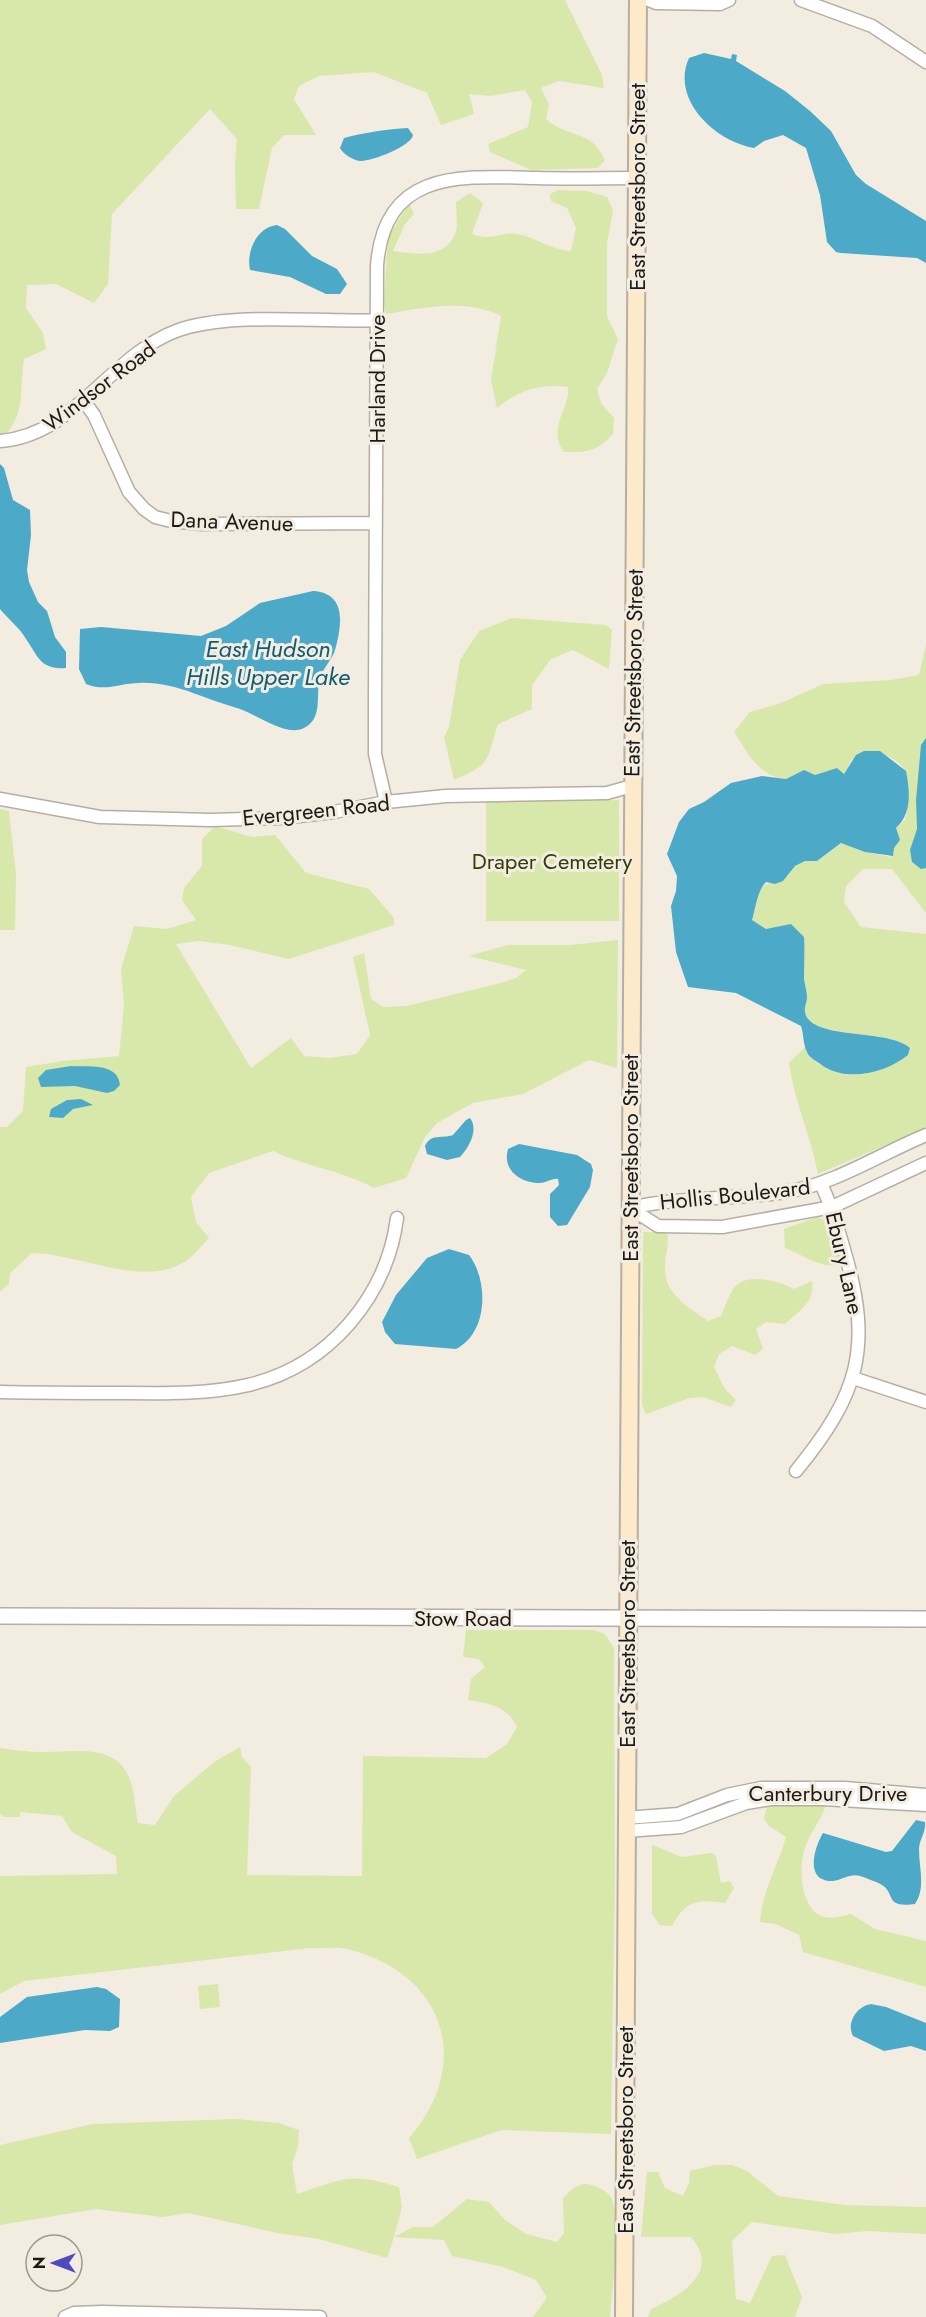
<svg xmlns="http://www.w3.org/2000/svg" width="926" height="2317" viewBox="0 0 926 2317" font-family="Jost,sans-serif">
  <rect width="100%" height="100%" fill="#f3ece1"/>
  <!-- green -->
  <path fill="#d8e8ab" d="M0,0H565L602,75L604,88L559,81L541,88L549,104L546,119C568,139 591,128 605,160L598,168L531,170L490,152L488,144L528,127L532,102L525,90L490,96L469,94L474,114L441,125L427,93L374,72L319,76L299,86L294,99L316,135H284L272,148L259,209H236L235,163L237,139L210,109L112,214L108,284L94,303L56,284L27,285L26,308L43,333L46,349L24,359C19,389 27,419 0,438Z
    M558,190L587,191L607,197L613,210L607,243V316L618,339L607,373L597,389L601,403L614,418L613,434C596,452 588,452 564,452C546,426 571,409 568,387C540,383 517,391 497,408L491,380L501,316C466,298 423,308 386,314L384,301L388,237L409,204L414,214L405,224L393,251C416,254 447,260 456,231C458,223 456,211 456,202L470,193L483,203L472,234C493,242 500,231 518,234C537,238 551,250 571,251L576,228L567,208L551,201L550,194Z
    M512,618L606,625L612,630L609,669L573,650L551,659L532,685V709L498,724C486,761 492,764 454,780L444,737L449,727L460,660L479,631Z
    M926,644V913L892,869H863L846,886L844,902L861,927L926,934V1128L818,1174C811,1136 794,1101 789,1063L805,1047L809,1057L827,1069L848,1075L872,1071L908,1055L910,1048C889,1028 810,1041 805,1012C804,1007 807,1002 807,998C807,992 805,985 804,979C804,965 805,951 804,937L766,929L752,920C764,885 751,889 789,875L792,868L805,861H817L842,843L865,852L890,857L896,828L905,820L907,813V776C902,756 870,746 854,758C849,761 847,770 844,774L837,768L815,775L795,774L786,779C759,777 748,753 734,732L750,712L781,703L823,684L891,680L919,675Z
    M486,800H619V921H486Z
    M0,809L9,811L16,874L15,930H0Z
    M215,826L252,837L275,835L306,873L369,889L394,918V925L289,959L230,945L199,941L176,944L251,1068L291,1038L304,1056L330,1058L357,1054L370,1035L353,957L364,953L371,999L383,1007L406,1006L497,984L516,978L526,970L469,956L508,945H570L618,940L617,1068L589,1060L523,1094L473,1103L437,1123L425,1137L406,1178L374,1188C341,1170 307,1167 273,1151L209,1173L191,1197L196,1222L209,1238C202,1245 194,1255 186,1261C144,1289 77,1253 32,1253L10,1273L9,1284L0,1292V1127H7L23,1111L26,1067L62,1061L119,1056L124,1005L121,969L134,926L167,929L196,920L182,900L184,888L202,866V839Z
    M817,1217L827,1221L841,1264C825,1271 801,1254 785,1248L784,1229Z
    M643,1232H667C670,1244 665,1254 665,1266C663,1293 688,1307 708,1321L721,1316C725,1307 728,1297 733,1289C745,1271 779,1281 794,1289L812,1281C815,1303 799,1310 785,1324L766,1322L756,1329L763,1349L755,1355L732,1346L719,1354L714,1367L725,1389L736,1400L731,1407L703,1397L689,1398L646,1414L642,1405Z
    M466,1630H593L605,1634L614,1648L615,1879L611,2134L501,2130L417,2159L409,2138C473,2065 446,1975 351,1950C339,1946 323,1949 310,1948L24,1981L0,1994V1876L117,1874L116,1856L72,1832L62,1816L20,1812V1817H4L0,1814V1748C14,1750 28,1752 42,1752C72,1753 114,1742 129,1777C135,1791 135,1808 138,1823L155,1825L174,1796L214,1762L240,1747L242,1757L251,1767L247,1875L362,1876L363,1756L486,1758L507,1744L517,1727C508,1706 488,1703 468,1700L471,1679L485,1667L479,1659L463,1657Z
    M787,1804L826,1805C821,1821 808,1835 804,1851C799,1870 800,1909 824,1917C833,1919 842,1916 851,1914L875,1929L926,1941V1987L803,1952L799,1935L776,1924L760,1922C762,1891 778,1866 786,1837L769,1826L764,1819L767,1806Z
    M652,1845L682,1857L712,1853L716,1856L721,1883L730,1881L734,1888L725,1903C697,1899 686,1900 672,1926L660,1925L652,1914Z
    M218,1984L220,2007L200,2009L198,1986Z
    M236,2119L279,2123L299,2130L298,2147L292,2164L297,2194C345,2178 350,2172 399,2187L402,2207L394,2237L413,2227H433L467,2199L489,2202L505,2220L526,2234L557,2242L564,2233L563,2198C573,2188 580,2180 595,2186C600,2188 606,2191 610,2196C622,2212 612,2294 610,2317H533L547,2298L536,2280L503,2267L452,2256L444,2240L394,2237L387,2258L319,2239L277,2233L189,2213L162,2217L96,2209L0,2225V2145L93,2124Z
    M714,2165H732L747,2171L778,2196L845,2205L926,2207V2234L868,2231L836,2234L752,2222L732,2241L736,2299L750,2303L772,2256L785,2255L802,2297L795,2317H648L651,2309C682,2295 721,2272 691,2237H641L647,2172H658L665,2188L683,2196L689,2183L690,2171Z"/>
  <!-- water -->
  <path fill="#4ca9c8" d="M704,53L731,59L732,54L737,55L736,61L785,91L810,111L831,131L856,175L866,184L926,221V263L917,258L841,253L836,252L827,242L820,195L806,148L783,135L764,141L754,148C716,142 670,100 689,58Z
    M408,128L413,135C412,146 370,162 360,161C353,160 343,154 340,148L344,138C361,133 389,129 408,128Z
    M277,225L285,229L312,256L337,269L347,284L340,294H326L290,277L250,270C246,251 257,227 277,225Z
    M0,464L4,468L13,500L30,510L31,535L27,570L29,582L38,602L47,611L55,637L66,652V668C40,670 38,656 26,639C20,628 8,619 0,609Z
    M313,591C347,593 342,625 335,650C332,660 323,668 320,678C315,694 324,718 304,728C285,737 258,715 240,709C224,704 209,699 193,693C177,687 156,682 139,683C121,683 104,692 86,684L79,669L80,629L101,627L201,636L226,626L260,603Z
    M926,738V868L921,869L912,862L910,850L917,829L916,800L921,745Z
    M864,751H880L906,771C910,791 912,814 896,828L900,840L894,848L893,856L865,852L841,843L817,861H805L795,866L783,881L775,884L766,882C757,891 756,908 752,920L766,929L791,924L804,937C805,951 804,965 804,979C805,985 807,992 807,998C807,1002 804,1007 805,1012C810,1041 889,1028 910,1048L908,1055C885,1074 842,1083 819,1063C815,1060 810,1058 808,1054C803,1046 804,1035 801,1026L736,993L688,987L676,952L671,906L676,891L677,876L667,854L679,822L689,809L704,802L731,783L762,776L786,779L804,770L815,775L837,768L844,774L856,755Z
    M71,1066C87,1067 118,1062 120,1085L114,1091L107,1093L75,1086L41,1087L38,1078L46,1070Z
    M81,1099L93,1105L73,1109L63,1118L49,1117L51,1109L67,1100Z
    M470,1118C479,1130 469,1147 460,1157L447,1160L427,1154L425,1146C431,1133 442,1139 453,1135L466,1120Z
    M519,1144L577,1155L591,1164L593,1170L590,1187L567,1225L558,1226L550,1217V1194L559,1185L558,1179C552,1178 547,1183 540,1183C520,1183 502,1170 508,1149Z
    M449,1249L469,1255C489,1281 488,1333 456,1349L395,1344L385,1332L382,1322L396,1295L427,1258Z
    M916,1820L925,1822C926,1833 919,1839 919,1850C919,1868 926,1888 915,1904C884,1908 896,1894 882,1885C877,1882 866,1878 860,1876C851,1873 842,1880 833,1881C804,1882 814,1848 823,1833L886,1852L892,1851Z
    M97,1987L106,1989L120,1999L119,2027L110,2031L85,2030L0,2043V2017L27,1997Z
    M871,2004L886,2007L926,2023V2051L911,2046L884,2051L853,2036C846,2023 857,2006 871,2004Z"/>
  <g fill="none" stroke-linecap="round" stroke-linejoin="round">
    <!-- minor casing -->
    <g stroke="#b5aea4" stroke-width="15">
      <path id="minor" d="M649,0L656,3L720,4L729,0
        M801,0L872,26L926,62
        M83,400L94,415L129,492L144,509L155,517L171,521L201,524L376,523
        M0,441C74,436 110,356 176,331C231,311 317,323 377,320
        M0,799L100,817L210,820L282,818L334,812L386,802L446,796L607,793L632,786
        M386,802L375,754V699L377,266C384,169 461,176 536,178C569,179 603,178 636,178
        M630,1208L658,1226L722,1227L832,1207L926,1163
        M630,1208C681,1196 734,1200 786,1192C835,1184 880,1154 926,1135
        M853,1378L926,1402
        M0,1392C43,1393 85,1393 128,1393C213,1394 288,1394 349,1324C375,1294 392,1257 397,1218
        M796,1471C858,1395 873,1349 845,1253C838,1229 832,1206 821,1184
        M626,1818L678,1814L727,1795L761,1788H845L926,1795
        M626,1831L681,1827L746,1803L771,1799H823L926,1805
        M65,2317L74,2313L102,2312L320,2317"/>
    </g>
    <!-- tertiary casing -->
    <g stroke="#b5aea4" stroke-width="18">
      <path id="tertiary" d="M0,1616L926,1619"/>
    </g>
    <!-- secondary casing -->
    <g stroke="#b5aea4" stroke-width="20">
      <path id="secondary" d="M624,2317L638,0"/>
    </g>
    <!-- minor -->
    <use href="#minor" stroke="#fff" stroke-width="12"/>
    <!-- tertiary -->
    <use href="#tertiary" stroke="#fff" stroke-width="15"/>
    <!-- secondary -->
    <use href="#secondary" stroke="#fceacb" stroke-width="16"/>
  </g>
  <g text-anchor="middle" stroke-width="6" stroke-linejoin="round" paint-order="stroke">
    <!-- street labels -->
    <g font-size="22" fill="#1d1a16" stroke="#f3ece1">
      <text transform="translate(637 187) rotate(-90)" y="8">East Streetsboro Street</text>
      <text transform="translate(377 379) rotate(-90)" y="8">Harland Drive</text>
      <text transform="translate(99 386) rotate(-37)" y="8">Windsor Road</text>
      <text transform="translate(232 521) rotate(2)" y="8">Dana Avenue</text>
      <text transform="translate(633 673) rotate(-89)" y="8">East Streetsboro Street</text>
      <text transform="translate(316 810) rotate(-6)" y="8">Evergreen Road</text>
      <text transform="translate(630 1158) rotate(-90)" y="8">East Streetsboro Street</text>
      <text transform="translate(735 1194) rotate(-6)" y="8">Hollis Boulevard</text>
      <text transform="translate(845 1263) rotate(77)" y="8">Ebury Lane</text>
      <text x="463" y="1626">Stow Road</text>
      <text transform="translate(627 1644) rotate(-90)" y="8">East Streetsboro Street</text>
      <text x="828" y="1801">Canterbury Drive</text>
      <text transform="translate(625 2130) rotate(-90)" y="8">East Streetsboro Street</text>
    </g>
    <!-- park labels -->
    <g font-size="22" fill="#343d05" stroke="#f3ece1">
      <text x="552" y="869">Draper Cemetery</text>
    </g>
    <!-- water labels -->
    <g font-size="24" font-style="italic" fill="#105c72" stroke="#f3ece1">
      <text x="268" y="657">East Hudson<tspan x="268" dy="28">Hills Upper Lake</tspan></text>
    </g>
  </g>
  <!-- north arrow -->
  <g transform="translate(54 2263) rotate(270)"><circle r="28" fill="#f3ece1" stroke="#9d9890" stroke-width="1.5"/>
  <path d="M0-4.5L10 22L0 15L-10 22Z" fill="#4e4ac0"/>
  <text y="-9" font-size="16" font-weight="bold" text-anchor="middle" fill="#1d1a16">N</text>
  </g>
</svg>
